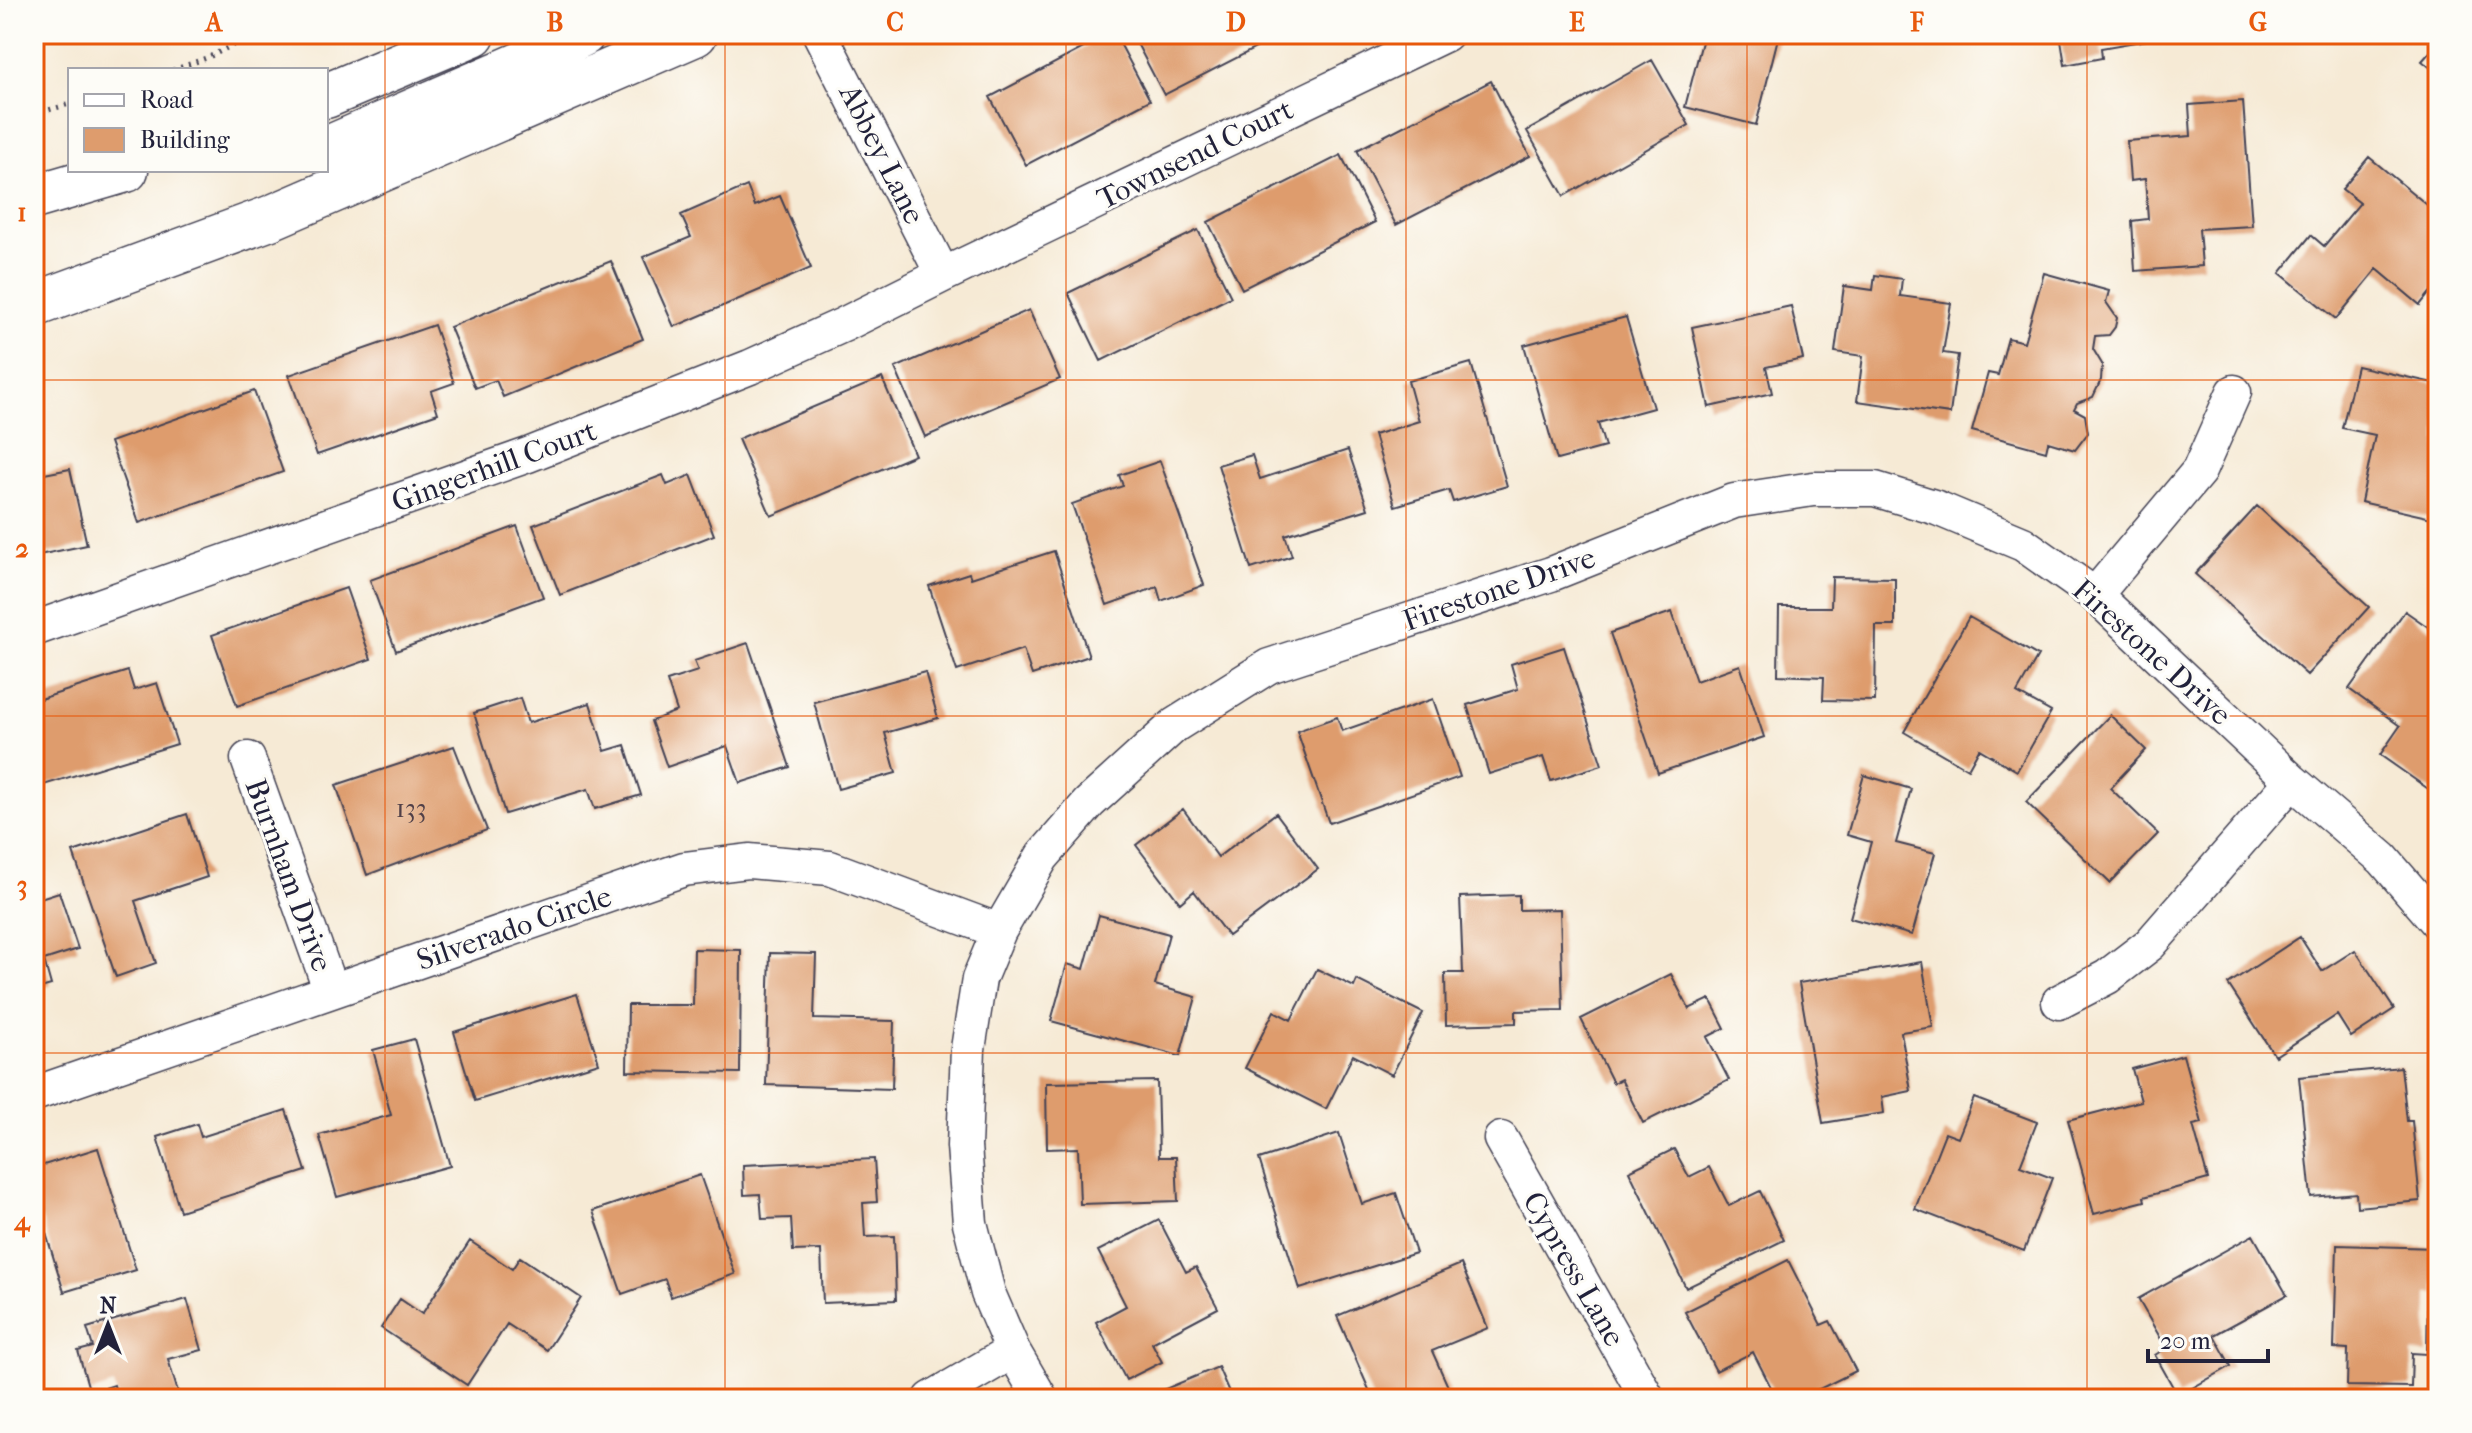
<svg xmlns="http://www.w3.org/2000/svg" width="2472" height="1433" viewBox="0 0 2472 1433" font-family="'IM FELL French Canon',serif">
  <rect width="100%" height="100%" fill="#fdfcf7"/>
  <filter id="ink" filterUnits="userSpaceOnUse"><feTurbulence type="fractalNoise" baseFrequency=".0125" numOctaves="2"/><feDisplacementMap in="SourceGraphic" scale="16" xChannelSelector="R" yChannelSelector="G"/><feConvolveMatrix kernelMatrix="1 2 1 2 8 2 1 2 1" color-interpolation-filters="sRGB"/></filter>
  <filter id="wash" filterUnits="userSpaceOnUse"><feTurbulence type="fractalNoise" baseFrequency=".006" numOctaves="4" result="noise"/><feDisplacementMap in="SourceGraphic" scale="32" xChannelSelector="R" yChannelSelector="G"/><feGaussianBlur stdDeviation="1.8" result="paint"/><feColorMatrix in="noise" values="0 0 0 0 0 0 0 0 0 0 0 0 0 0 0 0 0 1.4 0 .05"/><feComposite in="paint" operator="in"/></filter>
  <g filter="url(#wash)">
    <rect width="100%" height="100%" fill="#f6ead5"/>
    <g id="blocks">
      <!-- building -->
      <path fill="#de9c6d" d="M1110,34H1115L1150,100L1026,165L990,97Z
        M1132,34H1283L1164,95Z
        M1704,34H1779L1756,125L1685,107Z
        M2060,34H2146L2147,40L2101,48L2102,58L2065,65Z
        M2438,43V74L2422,61Z
        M1652,60L1689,125L1564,196L1527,131Z
        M1491,81L1530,156L1396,225L1357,150Z
        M2243,101L2252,226L2199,229L2202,266L2135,271L2132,221L2148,219L2145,179L2130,181L2127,141L2191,136L2189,105Z
        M1341,155L1375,222L1242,289L1208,222Z
        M2369,157L2438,214V283L2420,305L2377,269L2336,319L2280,273L2311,235L2324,246L2360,203L2342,189Z
        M747,186L755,206L780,196L811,268L674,327L643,257L691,237L681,215Z
        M1198,230L1231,297L1101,361L1068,293Z
        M611,261L643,339L503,397L496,380L475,388L450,327Z
        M2044,273L2109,291L2106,302L2117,318L2115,327L2109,335L2095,336L2093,349L2102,364L2101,380L2093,397L2077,403L2074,409L2085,415L2088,433L2075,450L2048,442L2046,451L1972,431L1988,373L1998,375L2008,338L2024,342Z
        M1875,275L1902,279L1900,296L1951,303L1943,353L1958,355L1950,414L1857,401L1863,356L1835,352L1844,286L1873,290Z
        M1791,306L1803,359L1766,367L1772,393L1709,407L1692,327Z
        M1029,310L1060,379L925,437L895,368Z
        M1626,317L1653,408L1598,423L1605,447L1557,460L1524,345Z
        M434,325L454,383L431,391L438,413L317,455L289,375Z
        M1471,363L1507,486L1453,502L1449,490L1395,506L1374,435L1419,421L1408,381Z
        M2357,366L2438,384L2436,519L2361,502L2375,435L2342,428Z
        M882,378L915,455L771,516L738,439Z
        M254,391L283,472L139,523L110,442Z
        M1348,450L1368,509L1285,535L1292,556L1251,569L1218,465L1252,455L1260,479Z
        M1160,461L1204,585L1161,601L1157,587L1107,605L1072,504L1123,486L1119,475Z
        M70,469L87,545L34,556V476Z
        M663,475L667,485L691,475L714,535L560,595L533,525Z
        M2257,506L2369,607L2307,675L2195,574Z
        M517,526L543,597L396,651L370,580Z
        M1054,551L1089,656L1032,675L1023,649L957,671L929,586L969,573L971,578Z
        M1832,577L1895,578V626H1876L1875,701L1823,700L1824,677L1778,675L1779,607H1831Z
        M346,588L371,659L237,706L212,635Z
        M2405,611L2438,634V788L2434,793L2380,755L2400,726L2349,689Z
        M1672,612L1696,681L1740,665L1764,737L1658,773L1610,633Z
        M1969,617L2038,656L2017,693L2051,712L2017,771L1979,749L1968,769L1904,732Z
        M748,643L790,767L740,783L727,746L667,767L651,721L677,711L667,681L698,671L694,661Z
        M1564,647L1602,765L1551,781L1543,757L1489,774L1467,705L1518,689L1511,664Z
        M128,671L134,690L157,683L177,744L34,788V701Z
        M925,672L938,718L885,733L896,773L838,789L814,702Z
        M520,698L528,723L590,703L605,751L625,745L641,795L595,809L588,789L505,814L474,713Z
        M1433,699L1460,777L1329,823L1297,731L1337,717L1342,731Z
        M2110,715L2146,750L2110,788L2158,834L2110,883L2026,802Z
        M454,746L487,830L367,875L336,785Z
        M1864,775L1911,789L1896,843L1935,853L1912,935L1850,918L1871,842L1847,835Z
        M1183,809L1218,857L1276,813L1318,869L1228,936L1194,891L1180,903L1136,845Z
        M187,814L207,877L135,901L156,963L116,977L73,852Z
        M59,892L78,949L44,960L51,985L34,990V900Z
        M1519,895V910L1560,909L1563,1010L1516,1011V1023L1446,1025L1445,973H1463L1460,897Z
        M1099,915L1169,934L1155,985L1196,997L1180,1056L1051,1021L1067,964L1084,969Z
        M2300,937L2322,971L2355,950L2394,1009L2351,1037L2337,1015L2275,1056L2228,984Z
        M694,949L741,950L740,1073L627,1071L628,1005H693Z
        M770,953L816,954L814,1019L894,1021L892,1089L766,1085Z
        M1922,962L1933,1027L1901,1032L1911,1091L1882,1097L1884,1113L1823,1123L1799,983Z
        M1317,969L1354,987L1357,980L1423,1013L1392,1075L1353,1055L1326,1109L1245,1068L1274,1011L1291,1020Z
        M1671,974L1689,1009L1710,999L1725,1028L1707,1037L1729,1080L1643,1123L1621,1079L1613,1083L1581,1019Z
        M577,994L599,1063L475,1101L454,1032Z
        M414,1039L450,1166L337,1197L319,1135L391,1115L373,1050Z
        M2183,1055L2202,1123L2193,1125L2208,1179L2144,1197L2145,1201L2094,1214L2068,1120L2141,1101L2132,1069Z
        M2401,1067L2407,1121H2412L2420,1201L2357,1207L2356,1193L2311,1197L2299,1077Z
        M1157,1081L1159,1157H1176L1178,1201L1080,1204L1078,1148L1047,1149L1046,1083Z
        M1974,1098L2037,1122L2020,1166L2052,1178L2024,1251L1915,1209L1945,1133L1958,1138Z
        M286,1110L306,1171L180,1211L157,1137L197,1124L201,1137Z
        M1339,1133L1362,1204L1396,1193L1416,1253L1300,1289L1259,1159Z
        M98,1148L136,1270L64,1292L41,1217L34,1219V1168Z
        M1674,1149L1689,1177L1709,1167L1729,1206L1760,1191L1784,1240L1686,1288L1629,1171Z
        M874,1159L877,1202L863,1203L865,1237L894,1236L896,1300L823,1303L821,1250L793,1251L791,1218L762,1219L760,1194L744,1195L743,1165Z
        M700,1175L735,1274L671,1297L665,1279L622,1294L593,1211Z
        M1159,1220L1186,1272L1196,1267L1218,1308L1152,1343L1162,1362L1126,1380L1096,1322L1126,1306L1098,1251Z
        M2253,1235L2287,1295L2214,1335L2231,1366L2178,1396L2155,1355L2166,1348L2138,1299Z
        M470,1241L512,1269L520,1257L581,1298L547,1350L507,1324L467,1385L381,1328L400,1299L422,1314Z
        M2337,1245L2436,1248L2435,1293H2428L2427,1354L2412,1353L2411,1387L2347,1386L2348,1349L2334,1348Z
        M1788,1260L1821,1325L1830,1321L1856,1371L1799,1399H1777L1753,1352L1716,1371L1685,1312Z
        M1461,1264L1488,1328L1432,1351L1450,1391L1431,1399H1373L1337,1316Z
        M187,1299L202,1350L168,1359L180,1399H118L114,1385L90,1393L78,1351L93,1347L87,1328Z
        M1218,1367L1232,1399H1147L1146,1397Z"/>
    </g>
  </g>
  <g filter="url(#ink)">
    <use href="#blocks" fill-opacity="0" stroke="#424052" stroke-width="2"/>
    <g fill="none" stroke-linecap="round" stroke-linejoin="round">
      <!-- minor casing -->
      <g stroke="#424052" stroke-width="37">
        <path id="minor" d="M820,34L943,275
          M2095,595L2199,471L2234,392
          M34,629L528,455L750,367L843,325L943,275L1446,34
          M248,759L331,991
          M2059,1002L2107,977L2150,944L2292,781
          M34,1094L684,869L749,861L830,868L999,931
          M1501,1139L1648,1399
          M931,1399L1013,1351
          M1041,1399L1013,1351L988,1293L970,1223L964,1146L968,1049L979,979L999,931L1042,857L1089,803L1175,725L1269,666L1551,574L1734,501L1813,489H1875L1937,508L2023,544L2095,595L2292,781L2383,859L2438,923"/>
      </g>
      <!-- primary casing -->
      <g stroke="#424052" stroke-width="47">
        <path id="primary" d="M326,96L473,34
          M326,149L528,61L583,34
          M34,197L126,170
          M34,305L270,218L695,34"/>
      </g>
      <!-- path -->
      <path stroke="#424052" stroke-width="5" stroke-dasharray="2 6" stroke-linecap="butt" d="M173,70L209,57L255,34
        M34,114L70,104"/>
      <!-- minor -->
      <use href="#minor" stroke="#fff" stroke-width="34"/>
      <!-- primary -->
      <use href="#primary" stroke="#fff" stroke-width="44"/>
    </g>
  </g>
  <!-- grid -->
  <path fill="none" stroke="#e8590c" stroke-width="2" stroke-opacity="0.55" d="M385,34V1399M725,34V1399M1066,34V1399M1406,34V1399M1747,34V1399M2087,34V1399M34,380H2438M34,716H2438M34,1053H2438"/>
  <g text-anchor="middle" stroke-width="6" stroke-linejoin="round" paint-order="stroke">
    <!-- number labels -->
    <g font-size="26" fill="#514048">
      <text x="411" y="817">133</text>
    </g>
    <!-- street labels -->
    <g font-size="30" fill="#22223b" stroke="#fdfcf7">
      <text transform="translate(882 154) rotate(63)" y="10">Abbey Lane</text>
      <text transform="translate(1195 154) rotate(-26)" y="10">Townsend Court</text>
      <text transform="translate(494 466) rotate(-20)" y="10">Gingerhill Court</text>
      <text transform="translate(1499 589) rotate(-19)" y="10">Firestone Drive</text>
      <text transform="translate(2152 652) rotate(42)" y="10">Firestone Drive</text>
      <text transform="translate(289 875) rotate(70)" y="10">Burnham Drive</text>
      <text transform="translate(514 928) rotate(-19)" y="10">Silverado Circle</text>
      <text transform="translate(1574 1269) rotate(60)" y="10">Cypress Lane</text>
    </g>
  </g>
  <!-- margin -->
  <rect width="2472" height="1433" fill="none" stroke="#fdfcf7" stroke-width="88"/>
  <!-- legend -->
  <rect x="68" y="68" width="260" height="104" fill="#fdfcf7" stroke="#a5a5ac" stroke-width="2"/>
  <rect x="84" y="94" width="40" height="12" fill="#ffffff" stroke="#a5a5ac" stroke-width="2"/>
  <text x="140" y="108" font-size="24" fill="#22223b">Road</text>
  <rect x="84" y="128" width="40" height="24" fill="#de9c6d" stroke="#a5a5ac" stroke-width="2"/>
  <text x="140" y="148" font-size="24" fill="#22223b">Building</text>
  <!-- north arrow -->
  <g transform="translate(108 1325)" stroke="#fdfcf7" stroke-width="6" paint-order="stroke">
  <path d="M0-6L14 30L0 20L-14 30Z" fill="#22223b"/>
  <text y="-12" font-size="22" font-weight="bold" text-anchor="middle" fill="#22223b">N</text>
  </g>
  <!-- scale -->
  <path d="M2148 1349v12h120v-12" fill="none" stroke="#22223b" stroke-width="4"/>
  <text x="2160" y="1349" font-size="24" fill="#22223b" stroke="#fdfcf7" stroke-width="6" paint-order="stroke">20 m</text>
  <rect x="44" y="44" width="2384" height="1345" fill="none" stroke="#e8590c" stroke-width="3"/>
  <g font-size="26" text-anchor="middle" font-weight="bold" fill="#e8590c">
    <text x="214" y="31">A</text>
    <text x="555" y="31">B</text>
    <text x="895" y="31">C</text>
    <text x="1236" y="31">D</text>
    <text x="1577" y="31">E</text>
    <text x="1917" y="31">F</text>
    <text x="2258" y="31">G</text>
    <text x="22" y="221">1</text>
    <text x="22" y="557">2</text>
    <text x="22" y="894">3</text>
    <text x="22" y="1230">4</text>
  </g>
</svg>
